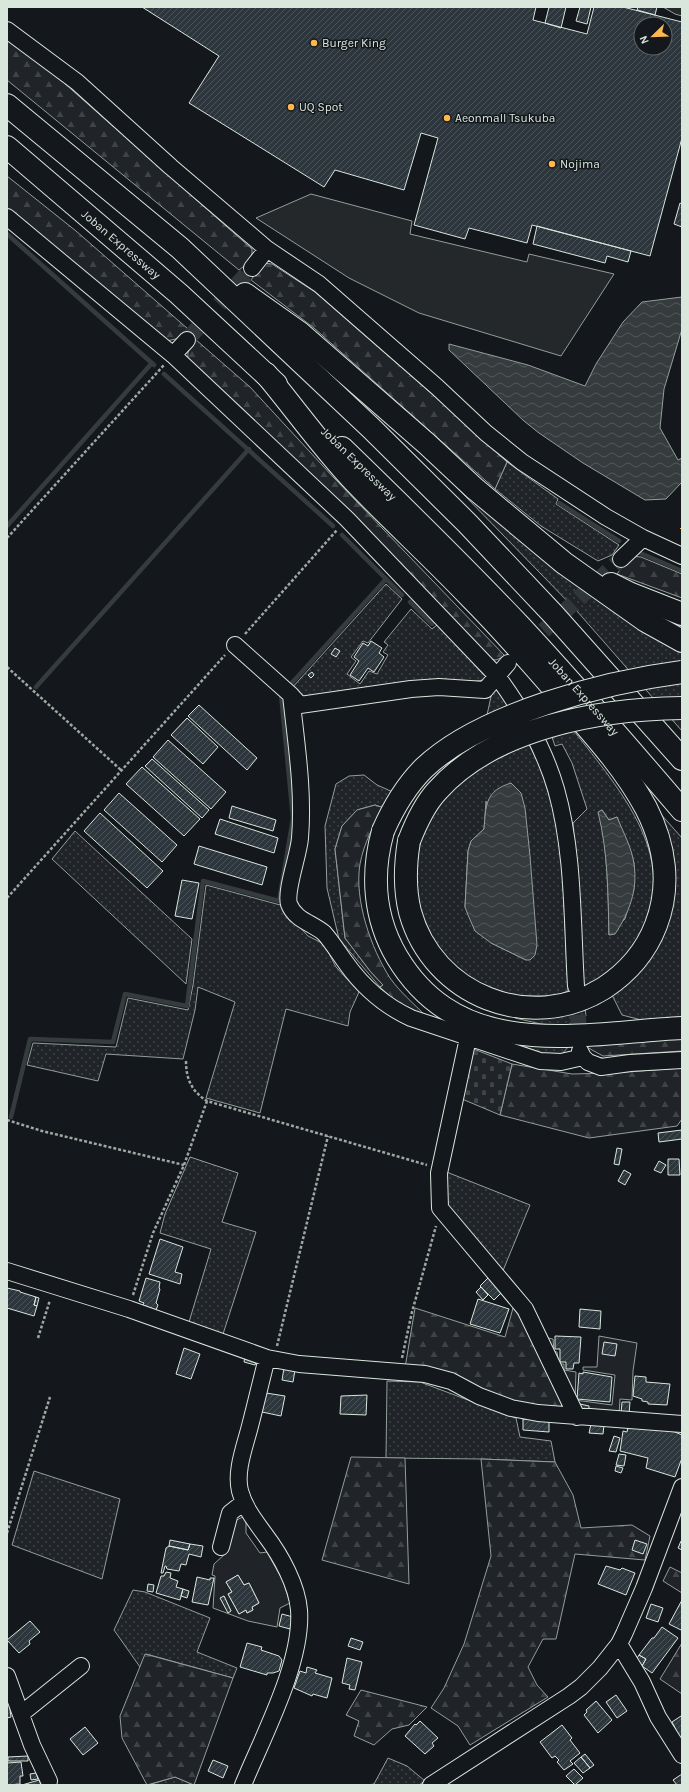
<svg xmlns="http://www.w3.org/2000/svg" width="689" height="1792" viewBox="0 0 689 1792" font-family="Karla,sans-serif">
  <defs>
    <pattern id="grass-dots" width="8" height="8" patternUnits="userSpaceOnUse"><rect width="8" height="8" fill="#202428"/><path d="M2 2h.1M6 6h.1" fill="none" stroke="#404447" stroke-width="1.8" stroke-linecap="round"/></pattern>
    <pattern id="forest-firs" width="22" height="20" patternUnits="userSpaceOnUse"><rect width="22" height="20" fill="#202428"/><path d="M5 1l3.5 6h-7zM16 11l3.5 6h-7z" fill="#404447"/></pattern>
    <pattern id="cemetery-stones" width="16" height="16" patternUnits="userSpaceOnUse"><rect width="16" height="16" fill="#202428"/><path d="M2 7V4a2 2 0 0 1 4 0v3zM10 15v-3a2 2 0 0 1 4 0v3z" fill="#404447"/></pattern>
    <pattern id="water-waves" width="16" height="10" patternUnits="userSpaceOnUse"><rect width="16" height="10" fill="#363b3e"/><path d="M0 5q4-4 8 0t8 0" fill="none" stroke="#525759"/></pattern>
    <pattern id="building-hatch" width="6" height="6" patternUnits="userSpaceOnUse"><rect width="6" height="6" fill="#2c363c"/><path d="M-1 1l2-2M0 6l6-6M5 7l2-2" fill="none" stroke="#4a5358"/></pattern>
  </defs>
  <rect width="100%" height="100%" fill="#14181c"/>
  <!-- grass -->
  <path fill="url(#grass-dots)" stroke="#939e99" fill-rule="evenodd" d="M430,460L682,649V731L576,610Z
    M507,462L558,499L556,504L619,545L612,555L598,561L541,526L495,489Z
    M386,584L402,599L368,643L363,641L351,657L356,661L347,674L360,684L369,671L377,674L388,655L383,652L388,645L384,642L411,609L432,629L437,625L487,678C477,684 463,680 451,681C401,685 351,693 302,700L291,689Z
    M495,688L508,706L487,715L492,692Z
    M574,731C620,790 685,862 637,939C624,960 607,978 583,987L581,934L573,823L587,809L572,763L562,744L555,746L552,737ZM602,810L609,820L617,817L634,863V888L625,919L609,935C608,893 608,852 599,812Z
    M529,744L540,765L556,818L562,860L568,991L555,996H514L475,982L458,971L429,937L414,898L419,842L425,825L442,800L473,770ZM486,801L526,960L491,943L465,907L468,851L471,841L484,829Z
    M364,775L377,785L393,792L384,808L375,805L357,810L342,826L335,849L345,938L370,971L383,985L380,987L339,939L327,888L325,826L336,784L349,776Z
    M650,802L682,838V1021L653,1023L622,1015L609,989L665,917Z
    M75,831L192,939L186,984L52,859Z
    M206,885L284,906L293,920L308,936L324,944L336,967L359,992L350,1012L348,1026L286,1009L260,1113L206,1098L235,1002L198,987L195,1010L183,1059L106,1054L98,1081L27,1065L33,1043L116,1047L128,998L188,1010L193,985Z
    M585,1008L586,1016L566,1026L541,1024L515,1018V1013Z
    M506,1041L570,1045L561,1055H548Z
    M190,1157L238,1173L222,1222L256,1232L223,1334L189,1322L211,1249L160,1233L165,1214Z
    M444,1171L530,1205L502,1273L444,1205Z
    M387,1381L420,1382L516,1418L520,1437L551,1441L555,1462L481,1459L386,1458Z
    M34,1471L120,1499L102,1579L12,1545Z
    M133,1590L145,1592L210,1618L197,1652L237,1668L233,1678L146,1654L140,1667L114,1630Z
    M388,1758L407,1766L425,1781L419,1785H368L374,1784Z
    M175,1777L194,1785H148Z"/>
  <!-- forest -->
  <path fill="url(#forest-firs)" stroke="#939e99" d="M7,40L55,75L252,249C253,259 247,264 239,270L7,80Z
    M7,176L76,231L188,329L184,337L167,341L7,208Z
    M263,263L272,264L315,292L440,401L507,462L495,489L314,328L251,280Z
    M195,339L250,387L334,478L505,656L496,660L490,659L188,359C187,350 190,346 195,339Z
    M630,556L641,557L682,574V598L617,574Z
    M375,805L384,808C373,826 364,843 360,864C354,900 371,948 390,978C400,992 414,1004 426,1016C408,1009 394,1001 380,987L383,985L370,971L345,938L335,849L342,826L357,810Z
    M682,1038V1051L603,1056L583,1045Z
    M512,1064L572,1074L613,1073L682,1068V1119L677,1126L589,1138L500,1115Z
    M415,1308L505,1337L513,1308L522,1320L568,1407L529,1406L405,1368Z
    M351,1457L405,1458L409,1584L322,1560Z
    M481,1459L555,1462L573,1495L581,1528L632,1525L650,1536L645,1560L575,1554L556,1639H543L528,1667L537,1685L548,1697L470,1745L458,1726L431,1708L444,1688L464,1644L491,1556Z
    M670,1567L682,1573V1593L663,1581Z
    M682,1643V1694L660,1679Z
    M145,1654L233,1678L194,1785L175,1777L147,1785L122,1738L120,1716Z
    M361,1690L427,1707L409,1725L392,1729L374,1745L354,1736L359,1721L346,1715Z"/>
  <!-- cemetery -->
  <path fill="url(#cemetery-stones)" stroke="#939e99" d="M471,1048L512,1064L500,1115L462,1099Z"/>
  <!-- garden -->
  <path fill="#202428" stroke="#939e99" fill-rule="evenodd" d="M599,1336L637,1343L633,1371L632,1400L620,1399L619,1415L577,1410L548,1344V1338L553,1339L554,1351L557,1352L559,1364H564V1370L576,1372L575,1400L612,1405L615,1375L583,1370V1367H597Z
    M243,1517L246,1521V1533L260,1553L267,1552L283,1581L290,1603L280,1608L277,1627L248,1621L213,1608L215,1576L212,1575L214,1564L225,1554L232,1522ZM238,1575L244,1585L249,1583L259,1603L252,1607L253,1610L247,1613L246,1610L239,1614L228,1594L232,1592L226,1582ZM224,1596L231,1611L228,1612L221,1598Z"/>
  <!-- parking -->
  <path fill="#24282b" stroke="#939e99" d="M663,7H682V16L675,14Z
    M311,194L412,221L410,234L527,262L529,254L614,274L561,356L419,313L349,278L256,218Z"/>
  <!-- water -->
  <path fill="url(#water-waves)" stroke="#939e99" d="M682,297V329L664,389L660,428L678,460L682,458V482L666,499L645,500L583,463L539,433L524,421L449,350V344L528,365L585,386L596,364L623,322L642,302Z
    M511,783L521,793L525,808L530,856L537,945L535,955L530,960H526L491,943L475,931L468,915L465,907L468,851L471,841L484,829C486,805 485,791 511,783Z
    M602,810L609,820L617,817C623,832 632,848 634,864C638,890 629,913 615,934L609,935C608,893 608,852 598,812Z"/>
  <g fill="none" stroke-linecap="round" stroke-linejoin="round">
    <!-- stream -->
    <path stroke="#363b3e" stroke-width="4.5" d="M7,234L154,365
      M164,374L333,526
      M559,503L619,541
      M7,526L152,363
      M342,535L402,595
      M640,553L682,571
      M410,602L432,624
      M290,685L386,579
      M36,687L249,449
      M11,1117L30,1039L113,1042L125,994L187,1006L203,881L279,901L293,818L281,694"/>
  </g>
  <!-- building -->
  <path fill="url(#building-hatch)" stroke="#d8e6dc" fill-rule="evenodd" d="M142,7H536L533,20L587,34L594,7H623L682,22V138L650,256L532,225L527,243L469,228L465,239L414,225L438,138L421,133L404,190L335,170L324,187L189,103L219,56ZM641,24H665V48H641Z
    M549,7H566L561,28L545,23Z
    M580,7H591L587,24L576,21Z
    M638,7H657L655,15L637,10Z
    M680,203L682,204V227L674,224Z
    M537,226L631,251L628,262L607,256L605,263L533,244Z
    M371,641L382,648L379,653L384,657L374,672L368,668L359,681L350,675L359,661L354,657L363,643L368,646Z
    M335,648L340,651L336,657L331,654Z
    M312,672L314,675L311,678L308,675Z
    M199,705L257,758L247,770L188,716Z
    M187,718L218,747L203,764L171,735Z
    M168,740L226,792L211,809L153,757Z
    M152,759L209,810L202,818L145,766Z
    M142,767L200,819L184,836L126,784Z
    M119,793L177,845L162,862L104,810Z
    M232,806L276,820L273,831L229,818Z
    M100,813L163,871L147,888L84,831Z
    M220,819L278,838L274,853L215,834Z
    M199,846L267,867L262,885L194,864Z
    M182,880L199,883L192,919L175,916Z
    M682,1130V1139L659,1142L658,1133Z
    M617,1148L622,1149L619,1165L614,1164Z
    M668,1159H679L680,1175H668Z
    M659,1161L666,1165L661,1173L654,1170Z
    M624,1170L631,1174L625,1185L618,1181Z
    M160,1239L183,1247L175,1272L182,1274L180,1284L149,1274Z
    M489,1277L503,1291L494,1300L480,1286Z
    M146,1278L160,1282L159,1288L160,1289L156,1303L158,1305L156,1310L143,1305L144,1303L139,1301Z
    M481,1287L488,1295L483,1300L476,1292Z
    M7,1288L20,1291V1292L36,1297L34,1305L37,1306L34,1316L7,1308Z
    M36,1297L39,1298L37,1306L34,1305Z
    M478,1299L509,1309L500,1333L470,1324Z
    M580,1309L601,1311L600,1329L579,1327Z
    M555,1336L581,1337L579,1363H574L573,1369H566V1362H560V1349H555Z
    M604,1342L617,1344L615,1356L602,1354Z
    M184,1348L200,1354L191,1379L176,1374Z
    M245,1357L257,1360L255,1365L244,1362Z
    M284,1368L295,1370L293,1382L282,1380Z
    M583,1372L612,1377L610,1402L577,1399L579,1373L583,1374Z
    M635,1376L646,1377V1382L670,1384L667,1405L648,1404V1402L642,1401V1399L633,1396Z
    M266,1393L285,1396L281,1416L262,1412Z
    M367,1395L366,1415L340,1414L341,1396Z
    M622,1402H630L629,1414H621Z
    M580,1404L589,1406V1411L580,1408Z
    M523,1419L549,1420V1432L523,1430Z
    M591,1424L604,1425L603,1434L589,1433Z
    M628,1427L668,1429L682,1435V1458L675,1477L646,1468L648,1458L620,1451L623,1431L627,1432Z
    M614,1436L620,1438L616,1452L609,1451Z
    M619,1454L626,1455L624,1466L616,1465Z
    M616,1466L623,1468L621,1473L615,1471Z
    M170,1540L190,1544L188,1550L169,1546Z
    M635,1540L647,1544L643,1554L632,1550Z
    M681,1541H682V1550L678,1548Z
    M190,1544L203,1546L201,1557L189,1554L186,1565L181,1564L179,1571L167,1569L166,1566H165L163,1573H161L166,1548L169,1546L188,1550Z
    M606,1566L620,1570L622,1568L635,1573L626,1595L598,1584Z
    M166,1572L171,1573L170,1578L178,1581L176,1587L183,1589L180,1600L156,1593L161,1576H164Z
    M238,1575L244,1585L249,1583L259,1603L252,1607L253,1610L247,1613L246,1610L239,1614L228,1594L232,1592L226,1582Z
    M197,1577L210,1580V1578H214L208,1605L192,1602Z
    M148,1584L154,1585L153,1592L147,1591Z
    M183,1589L189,1591L187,1598L181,1596Z
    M224,1596L231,1611L228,1613L220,1598Z
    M682,1600V1629L681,1630L669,1624Z
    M651,1604L663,1608L658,1622L646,1618Z
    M282,1614L293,1617L290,1629L279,1626Z
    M30,1621L40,1632L29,1641L30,1644L19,1653L7,1640Z
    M662,1627L678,1638L652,1673L642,1666L646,1659L639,1655L652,1638H654Z
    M351,1638L363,1642L360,1650L348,1646Z
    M247,1643L262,1647L261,1650L279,1656L282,1660L279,1671L273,1673H267V1675L240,1667Z
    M639,1655L646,1659L642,1666L636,1660Z
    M347,1658L362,1662L355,1690L349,1689L350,1685L342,1683Z
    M307,1667L317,1670L315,1673L332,1678L327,1698L313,1694L312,1696L294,1688L300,1671L306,1673Z
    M616,1695L627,1711L617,1718L606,1702Z
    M7,1701H9L11,1717L7,1718Z
    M596,1701L612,1720L598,1733L584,1715L587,1712L586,1710Z
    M681,1716L682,1717V1742L672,1722Z
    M420,1721L438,1738L432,1743L434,1746L425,1754L405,1736L415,1724L416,1725Z
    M562,1725L572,1738L570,1740L580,1753L570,1761L573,1764L564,1770L557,1762L559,1760L555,1756L552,1758L540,1742Z
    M85,1727L98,1743L83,1755L70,1739Z
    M585,1754L594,1765L590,1768L581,1757Z
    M28,1756V1761H8V1757Z
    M581,1757L590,1768L583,1773L574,1763Z
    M213,1760L228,1766L223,1778L208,1771Z
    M21,1762L23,1776H20V1784L7,1785V1763Z
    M574,1769L583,1778L575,1785L566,1776Z
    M36,1773L38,1779L31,1780L30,1774Z
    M682,1774V1785H677L673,1780Z
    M39,1780L41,1785H22Z"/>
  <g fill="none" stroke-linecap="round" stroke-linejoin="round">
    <!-- minor-tunnel -->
    <path stroke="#313739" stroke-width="16" stroke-dasharray="16 8" stroke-linecap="butt" d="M187,340L252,268
      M526,647L621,559
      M576,991L580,1045"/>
    <!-- minor casing -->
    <g stroke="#d8e6dc" stroke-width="18">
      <path id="minor" d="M7,30L77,82L171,167L267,249L319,284L437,387L486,433L522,462L606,517L643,538L682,556
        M7,217L173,355L347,519L497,676C522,710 544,748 556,789C574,852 572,921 576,986
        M252,268L267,249
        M173,355L187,340
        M621,559L643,538
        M235,645L291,695L300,705L411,689L439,687L485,690L508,663
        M291,695C296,742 304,791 300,838C299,854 285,891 289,904C295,920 312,923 324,933C332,942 338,952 346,963C363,987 385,1006 411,1018L540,1061L561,1062L583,1057
        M468,1038L439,1173L440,1208L525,1309L577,1417
        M580,1051L583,1057L588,1062L601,1067L630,1063L682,1060
        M7,1271L129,1309L267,1358L299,1364L425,1374L451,1381L479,1396L511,1408L538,1413L682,1424
        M221,1547L230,1513L244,1502
        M619,1644L642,1682L658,1717L682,1755
        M7,1676L32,1745L49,1781
        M21,1714L81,1666
        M243,1785C263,1736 303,1662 299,1610C297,1585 281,1556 266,1536C256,1522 245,1509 240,1491C235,1471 245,1446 250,1426C256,1403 261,1381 267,1358
        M431,1785L569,1696L581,1687L600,1668L619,1644L624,1634L644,1588L682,1487"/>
    </g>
    <!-- highway casing -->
    <g stroke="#d8e6dc" stroke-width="24">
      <g id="highway">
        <path d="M7,105L180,248L371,428L467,523L553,614L682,759"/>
        <path id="s1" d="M7,147L179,294L276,384"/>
        <path d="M245,294L300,333L427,444L474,488L564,563L646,621L682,641"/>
        <path d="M266,374C295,409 322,447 353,480C391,520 432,557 470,597C504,631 535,667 566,703C595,736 625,769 646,808C665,845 671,886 656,925C646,951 627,973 604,988C531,1034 433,996 410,912C404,888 405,865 409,841"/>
        <path id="s2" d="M342,448C403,507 462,565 520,626C576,686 629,748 682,810"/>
        <path d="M611,584L631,594L682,614"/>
        <path d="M383,831C371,874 374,918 397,957C461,1064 580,1033 682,1028"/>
      </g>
    </g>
    <!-- path -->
    <path stroke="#9da8a2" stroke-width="2.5" stroke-dasharray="3 2" stroke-linecap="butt" d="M7,538L164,365
      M245,634L337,530
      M7,667L121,770
      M7,898L225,655
      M186,1061C186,1078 191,1091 207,1101L427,1165
      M7,1120L42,1131L184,1165
      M133,1295L153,1233L184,1165L207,1101
      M38,1338L50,1300
      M277,1346L328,1136
      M402,1358L412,1312L436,1226
      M7,1533L50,1397"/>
    <!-- minor -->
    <use href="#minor" stroke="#14181c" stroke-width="16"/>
    <!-- highway -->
    <use href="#highway" stroke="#14181c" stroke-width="22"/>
    <!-- highway-bridge casing -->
    <g stroke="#d8e6dc" stroke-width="24" stroke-linecap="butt">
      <path id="highway-bridge" d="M383,831C393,808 406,786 424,768C481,714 605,682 682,672
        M409,841C416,823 424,805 437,791C494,727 601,709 682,708"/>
    </g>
    <!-- highway-bridge -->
    <use href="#highway-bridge" stroke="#14181c" stroke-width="22"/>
    <!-- power -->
    <path stroke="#ffb74d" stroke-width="1" stroke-dasharray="14 3 2 3" stroke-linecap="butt" d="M680,528L682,530"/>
  </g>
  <!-- markers -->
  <g fill="#ffb74d" stroke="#14181c" stroke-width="1.5">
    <circle cx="314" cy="43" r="4"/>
    <circle cx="291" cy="107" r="4"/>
    <circle cx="447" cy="118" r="4"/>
    <circle cx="552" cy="164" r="4"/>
  </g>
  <g text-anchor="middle" stroke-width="3" stroke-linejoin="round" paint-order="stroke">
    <!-- poi labels -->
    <g font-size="12" fill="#d8e6dc" stroke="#14181c" text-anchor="start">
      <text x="322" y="47">Burger King</text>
      <text x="299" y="111">UQ Spot</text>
      <text x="455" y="122">Aeonmall Tsukuba</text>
      <text x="560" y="168">Nojima</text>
    </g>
    <!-- street labels -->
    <g font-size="12" fill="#d8e6dc" stroke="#14181c">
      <text dy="4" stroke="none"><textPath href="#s1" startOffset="150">Joban Expressway</textPath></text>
      <text transform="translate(359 464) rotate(44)" y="4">Joban Expressway</text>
      <text dy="4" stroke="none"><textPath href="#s2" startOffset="347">Joban Expressway</textPath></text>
    </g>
  </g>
  <!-- border -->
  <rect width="689" height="1792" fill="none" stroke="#d8e6dc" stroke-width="16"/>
  <!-- north arrow -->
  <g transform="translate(653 36) rotate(247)"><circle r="19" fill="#14181c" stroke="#626a69"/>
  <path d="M0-3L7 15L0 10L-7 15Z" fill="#ffb74d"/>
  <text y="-6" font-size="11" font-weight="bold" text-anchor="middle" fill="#d8e6dc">N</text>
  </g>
</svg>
